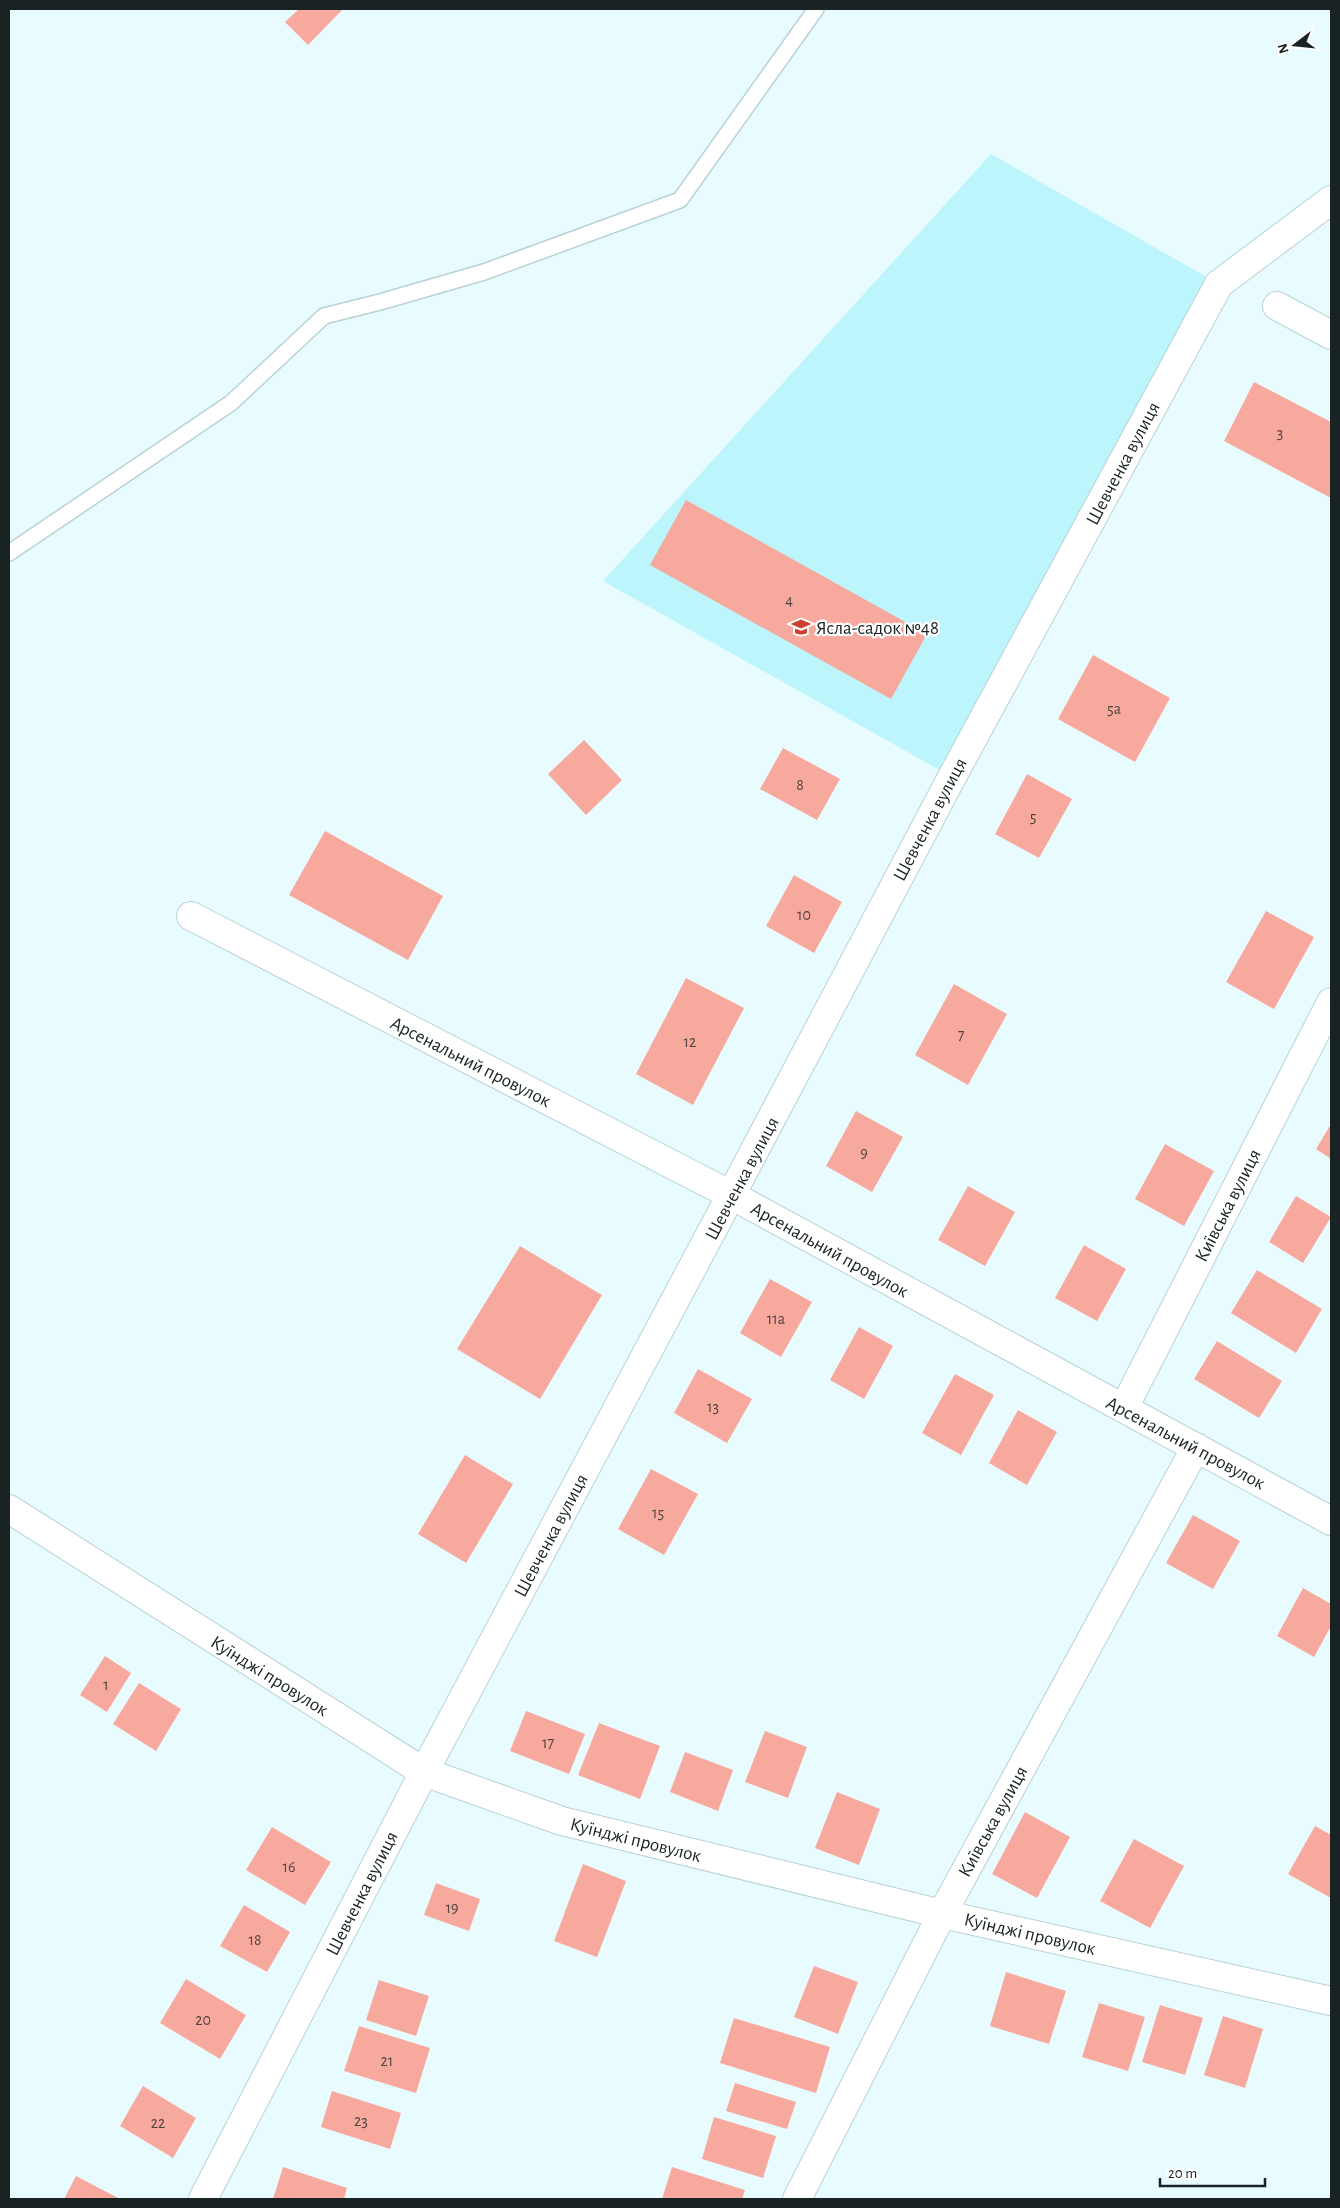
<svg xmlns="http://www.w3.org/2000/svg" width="1340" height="2208" viewBox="0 0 1340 2208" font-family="'Alegreya Sans',sans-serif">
  <rect width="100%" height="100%" fill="#e8fcff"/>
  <!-- green -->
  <path fill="#bcf5fc" d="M991,154L1219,284L952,777L603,581Z"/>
  <!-- building -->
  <path fill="#f8a99e" d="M299,9H341L342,10L308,45L285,22Z
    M1254,382L1331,422V498L1224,441Z
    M686,500L927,634L891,699L650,565Z
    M1093,655L1170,698L1135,762L1058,719Z
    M584,740L622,780L586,815L548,774Z
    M783,748L840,779L817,820L760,789Z
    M1027,774L1072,799L1039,858L995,834Z
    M325,831L443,896L408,960L289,895Z
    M794,875L842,902L814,953L766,926Z
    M1266,911L1314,937L1274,1009L1226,982Z
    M686,978L744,1008L693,1105L636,1074Z
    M954,984L1007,1014L968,1085L915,1055Z
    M856,1111L903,1137L872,1192L826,1166Z
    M1331,1124V1159L1316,1149Z
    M1165,1144L1214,1171L1184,1226L1135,1199Z
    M968,1186L1015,1212L985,1266L938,1240Z
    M1296,1196L1331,1217L1303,1263L1269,1242Z
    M1084,1245L1126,1269L1097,1321L1055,1298Z
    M520,1246L602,1295L540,1399L457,1349Z
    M1257,1270L1322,1309L1296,1353L1231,1313Z
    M770,1279L812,1302L781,1357L740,1333Z
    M859,1327L893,1346L864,1399L830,1380Z
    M1217,1341L1282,1381L1259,1418L1194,1379Z
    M698,1369L752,1399L727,1443L674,1413Z
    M955,1374L994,1395L961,1455L922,1433Z
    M1018,1410L1057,1432L1027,1485L989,1463Z
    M465,1455L513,1484L466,1563L418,1534Z
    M651,1469L698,1494L664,1555L618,1529Z
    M1193,1515L1240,1541L1213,1589L1166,1563Z
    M1303,1588L1331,1604V1626L1314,1657L1277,1636Z
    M105,1656L131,1673L107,1712L80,1695Z
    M139,1683L181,1709L156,1751L113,1724Z
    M526,1711L585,1734L569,1774L510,1751Z
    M599,1723L660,1746L640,1799L578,1775Z
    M765,1731L807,1747L788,1798L745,1782Z
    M685,1752L733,1770L718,1811L670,1792Z
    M837,1792L880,1809L859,1865L815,1848Z
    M1025,1812L1070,1837L1037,1898L992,1874Z
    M1315,1826L1331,1835V1898L1288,1874Z
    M272,1827L331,1862L305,1905L246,1870Z
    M1134,1839L1184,1866L1150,1928L1100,1901Z
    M583,1864L626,1881L597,1957L554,1941Z
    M436,1883L480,1899L469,1931L424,1915Z
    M244,1905L290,1932L267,1972L220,1946Z
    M814,1966L858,1982L838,2034L794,2017Z
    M1006,1972L1066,1991L1049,2044L990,2026Z
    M186,1979L246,2015L220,2059L160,2023Z
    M379,1980L429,1996L416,2036L366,2020Z
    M1099,2003L1145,2017L1128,2071L1082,2057Z
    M1160,2005L1203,2018L1185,2075L1142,2062Z
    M1223,2016L1263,2029L1245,2088L1204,2075Z
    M734,2018L830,2047L816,2093L720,2063Z
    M359,2026L430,2048L416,2093L344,2071Z
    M735,2083L796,2102L787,2129L726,2111Z
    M143,2086L196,2118L173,2158L120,2126Z
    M332,2091L401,2113L390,2149L321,2127Z
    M714,2117L776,2136L763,2178L702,2159Z
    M283,2167L347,2188L344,2199H273Z
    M672,2167L745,2190L742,2199H662Z
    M76,2176L120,2199H64Z"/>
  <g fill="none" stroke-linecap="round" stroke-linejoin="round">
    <!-- service casing -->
    <g stroke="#b9d2d5" stroke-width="18">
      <path id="service" d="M9,553L231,403L324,316L380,302L484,272L680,200L816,9"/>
    </g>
    <!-- minor casing -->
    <g stroke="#b9d2d5" stroke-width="30">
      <path id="minor" d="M1277,306L1331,335
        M191,916L731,1195L1331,1521
        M1124,1408L1331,1002
        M9,1509L424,1772L562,1821L942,1914L1331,2001
        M203,2199L424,1772L731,1195L952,777L1219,284L1331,200
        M797,2199L942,1914L1196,1447"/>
    </g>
    <!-- service -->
    <use href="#service" stroke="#fff" stroke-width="15"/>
    <!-- minor -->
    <use href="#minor" stroke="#fff" stroke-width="28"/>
  </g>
  <!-- icons -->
  <defs>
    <g id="school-bare" transform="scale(1.5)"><path d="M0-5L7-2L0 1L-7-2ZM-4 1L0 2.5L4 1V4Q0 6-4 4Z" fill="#cd4035" stroke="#fff" stroke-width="2.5" paint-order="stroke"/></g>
  </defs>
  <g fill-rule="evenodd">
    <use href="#school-bare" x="801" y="627"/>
  </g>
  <g text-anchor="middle" stroke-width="4.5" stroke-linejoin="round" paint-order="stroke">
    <!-- number labels -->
    <g font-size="16" fill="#514442">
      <text x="1280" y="438">3</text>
      <text x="789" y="605">4</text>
      <text x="1114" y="714">5а</text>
      <text x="800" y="790">8</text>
      <text x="1033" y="822">5</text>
      <text x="804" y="920">10</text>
      <text x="961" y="1040">7</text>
      <text x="690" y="1047">12</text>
      <text x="864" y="1158">9</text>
      <text x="776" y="1324">11а</text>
      <text x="713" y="1412">13</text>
      <text x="658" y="1518">15</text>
      <text x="106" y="1690">1</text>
      <text x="548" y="1748">17</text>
      <text x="289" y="1872">16</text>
      <text x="452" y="1913">19</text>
      <text x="255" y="1945">18</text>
      <text x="203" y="2025">20</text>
      <text x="387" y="2066">21</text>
      <text x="361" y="2126">23</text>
      <text x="158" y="2128">22</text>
    </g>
    <!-- street labels -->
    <g font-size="19" fill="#192324" stroke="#fff">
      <text transform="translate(1122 463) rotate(-62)" y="7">Шевченка вулиця</text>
      <text transform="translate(929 819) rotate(-62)" y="7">Шевченка вулиця</text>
      <text transform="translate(471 1061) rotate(27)" y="7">Арсенальний провулок</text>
      <text transform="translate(741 1178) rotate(-62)" y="7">Шевченка вулиця</text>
      <text transform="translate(1227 1205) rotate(-63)" y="7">Київська вулиця</text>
      <text transform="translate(830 1249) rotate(29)" y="7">Арсенальний провулок</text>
      <text transform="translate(1186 1442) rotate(28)" y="7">Арсенальний провулок</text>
      <text transform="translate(550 1535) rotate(-62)" y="7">Шевченка вулиця</text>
      <text transform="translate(270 1675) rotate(32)" y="7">Куїнджі провулок</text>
      <text transform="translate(992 1821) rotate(-61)" y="7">Київська вулиця</text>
      <text transform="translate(636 1839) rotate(14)" y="7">Куїнджі провулок</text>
      <text transform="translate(361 1893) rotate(-63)" y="7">Шевченка вулиця</text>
      <text transform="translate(1030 1933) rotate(13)" y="7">Куїнджі провулок</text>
    </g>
    <!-- poi labels -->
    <g font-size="19" fill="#192324" stroke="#fff" text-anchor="start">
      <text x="816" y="634">Ясла-садок №48</text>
    </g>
  </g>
  <!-- border -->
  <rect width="1340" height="2208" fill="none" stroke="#192324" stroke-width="20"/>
  <!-- north arrow -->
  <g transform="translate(1295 45) rotate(254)" stroke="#ffffff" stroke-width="4" paint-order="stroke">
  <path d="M0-4L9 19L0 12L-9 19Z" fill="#192324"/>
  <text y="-8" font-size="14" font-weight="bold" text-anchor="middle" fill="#192324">N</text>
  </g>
  <!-- scale -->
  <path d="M1160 2178v8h105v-8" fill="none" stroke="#192324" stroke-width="2.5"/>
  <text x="1168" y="2178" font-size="15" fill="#192324" stroke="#ffffff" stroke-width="4" paint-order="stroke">20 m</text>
</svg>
